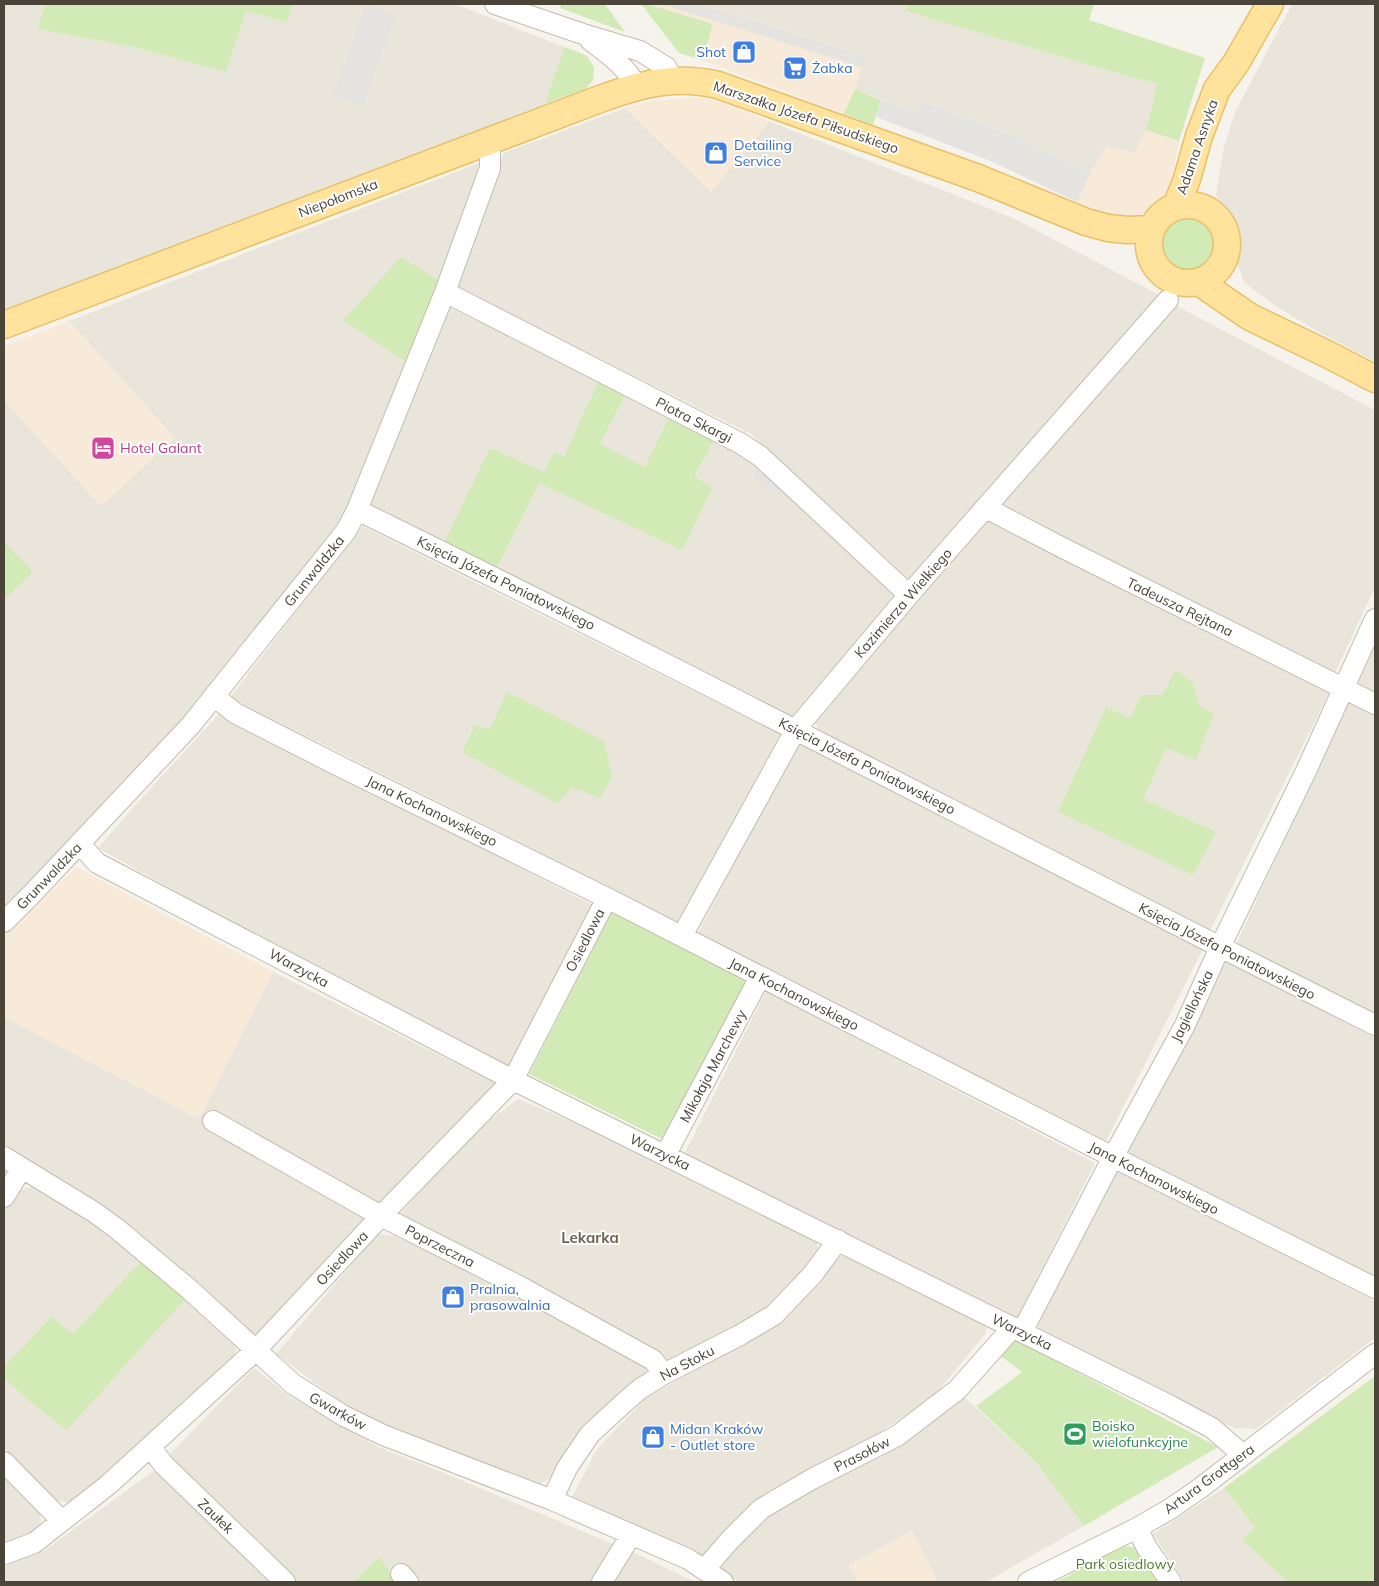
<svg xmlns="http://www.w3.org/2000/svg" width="1379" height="1586" viewBox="0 0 1379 1586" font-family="Mulish,sans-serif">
  <rect width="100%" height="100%" fill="#f6f3ec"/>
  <!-- residential -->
  <path fill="#eae5da" d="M4,4H45L37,29L134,47L226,72L246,10L286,22L293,4H455L587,56L594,67V74L593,80L586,89L4,311Z
    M700,4H907L905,11L1130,77L1157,83L1146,130L1135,153L1107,146L1091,172L1017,137L921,100L917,113L855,89L865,56Z
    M1292,4H1375V362L1317,331L1274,305L1244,282L1237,263L1240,239L1239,231L1216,195L1223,151L1235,112Z
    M625,108L711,192L769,121L1013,218L1165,298L912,582L751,434L454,286L504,153Z
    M482,162L441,282L344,320L409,364L348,510L207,695L4,908V400L101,506L175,438L69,321Z
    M1173,304L1375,410V587L1334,675L994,507Z
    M446,306L756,460L894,595L795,719L370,505Z
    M987,520L1329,693L1209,933L820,735L815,719Z
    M362,526L780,734L676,924L495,830L230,698Z
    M1375,642V695L1355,685Z
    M1348,702L1375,716V1016L1236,945Z
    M219,714L593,905L509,1069L283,951L98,848L140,800Z
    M798,742L1203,949L1104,1145L697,935Z
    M1226,962L1375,1038V1281L1122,1154Z
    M273,972L497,1084L257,1337L251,1335L136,1230L101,1205L4,1146V1017L199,1119Z
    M766,991L1095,1163L1016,1321L684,1155Z
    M518,1099L641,1151L816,1238L819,1253L763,1313L670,1362L399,1215L470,1135Z
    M1115,1169L1375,1301V1338L1256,1429L1234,1428L1036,1330Z
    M37,1187L95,1221L143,1259L73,1333L51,1317L4,1367V1210L16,1192L26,1188Z
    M377,1234L395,1236L505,1288L650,1369L589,1426L550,1478L538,1485L412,1439L354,1412L276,1354Z
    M835,1256H851L987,1324L985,1334L935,1395L857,1448L749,1509L701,1558L569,1503L597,1449L646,1398L786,1319Z
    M186,1298L234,1341L237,1347L235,1354L231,1362L72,1502L55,1501L4,1448V1378L28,1400Z
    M254,1368L288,1395L378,1447L437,1470L639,1555L695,1582H398L379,1557L354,1582H4V1566L45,1550L152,1472Z
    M962,1395L1038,1465L1084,1526L986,1582H938L912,1531L849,1565L858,1582H738L719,1569L767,1514Z
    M4,1473L39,1508L41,1522L37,1528L29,1534L4,1543Z
    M1224,1488L1255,1527L1241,1539L1288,1582H1185L1153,1534Z"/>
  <!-- commercial -->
  <path fill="#f7ead8" d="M647,4H700L865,56L855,89L844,114L702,60L712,24Z
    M700,97L725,103L769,121L711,192L625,108L651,101Z
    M1146,130L1179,141L1170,192L1143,216L1112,218L1077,202L1091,172L1107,146L1135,153Z
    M69,321L175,438L101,506L4,400V346Z
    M76,867L273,972L199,1119L4,1017V937Z
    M912,1531L938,1582H858L849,1565Z"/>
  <!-- green -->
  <path fill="#d2eab5" d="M45,4H293L287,22L246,11L226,72L134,47L37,29Z
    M561,4H605L625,32L560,8Z
    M641,4H647L713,24L702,60L679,53Z
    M907,4H1094L1089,20L1205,58L1179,141L1146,130L1157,83L1130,77L905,11Z
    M565,47L587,56L594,67L593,80L586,89L545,103Z
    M855,89L881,100L873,125L844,114Z
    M1163 244a25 25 0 1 1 50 0a25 25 0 1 1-50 0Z
    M401,257L441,282L409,364L343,320Z
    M598,382L625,395L600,444L645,467L669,417L714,439L694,476L712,488L682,550L539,483L496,569L444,543L490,448L544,472L554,452L564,457Z
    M4,542L33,572L4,600Z
    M1176,670L1192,682L1200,707L1214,713L1196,760L1166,748L1143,799L1216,832L1193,875L1058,812L1106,707L1130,718L1142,695H1162Z
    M507,692L604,741L612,777L600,798L572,787L558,804L462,752L475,725L490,729Z
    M612,912L744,976L747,987L666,1141L529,1074Z
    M143,1259L186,1298L67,1430L28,1400L4,1378V1367L51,1317L73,1333Z
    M1016,1340L1218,1447L1084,1526L1038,1465L976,1406L1022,1372L999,1355Z
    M1375,1376V1582H1288L1241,1539L1255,1527L1224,1488Z
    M1117,1545L1139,1548L1163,1582H1055L1068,1576Z
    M379,1557L398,1582H354Z"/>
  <!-- parking -->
  <path fill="#e5e3e0" d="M366,4L396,14L363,106L333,95Z
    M661,4H700L865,56L862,67Z
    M881,100L917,112L920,100L1017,137L1091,172L1077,202L993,162L876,117Z
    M762,465L781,485L771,495L752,475Z"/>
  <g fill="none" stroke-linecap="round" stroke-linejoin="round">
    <!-- minor casing -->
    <g stroke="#c2bbae" stroke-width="22">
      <path id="minor" d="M495,4L583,34L640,51L666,67L674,81
        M590,40C607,53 627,67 636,86
        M445,292L740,443L760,456L909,595
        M986,508L1061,547L1375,704
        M357,510C699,677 1035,855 1375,1025
        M214,696L235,713L337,765L607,898L1113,1157L1375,1288
        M80,844L97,863L513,1080L1167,1404L1212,1428L1243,1455
        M4,922L31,895L191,725L346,531L357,510L371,475L445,292L490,168V140
        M682,936L796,729L913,590L1168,300
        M213,1121L381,1216L519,1286L653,1360L664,1374
        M666,1154L760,977
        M4,1157L94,1212L116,1228L189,1289L293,1384L344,1416L383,1435L552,1500L688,1559L723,1582
        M4,1197L22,1168
        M1022,1332L1113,1157L1185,1025L1220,947L1306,771L1375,619
        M150,1447L164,1465L285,1582
        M4,1462L62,1521
        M552,1500L567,1468L590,1434L626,1401L640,1389L664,1374L740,1335L774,1315L813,1274L838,1240
        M1137,1528L1147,1548L1171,1582
        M4,1554L34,1543L108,1485L256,1350L381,1216L513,1080L607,898
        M704,1570L729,1541L761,1509L812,1479L897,1436L957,1390L1013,1327
        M401,1574L408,1582
        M602,1582L631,1535
        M1028,1582L1137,1528L1170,1509L1199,1489L1375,1354"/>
    </g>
    <!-- major casing -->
    <g stroke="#e6c16a" stroke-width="29">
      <path id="major" d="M1149 244a39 39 0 1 1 78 0a39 39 0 1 1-78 0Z
        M1176,207L1187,179L1199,136L1217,89L1236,63L1270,4
        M1199,282L1250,317L1329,355L1375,379
        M4,325L600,99C641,84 674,75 718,85L978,178L1086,222L1108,228L1127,230L1152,229"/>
    </g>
    <!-- minor -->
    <use href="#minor" stroke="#fff" stroke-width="20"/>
    <!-- major -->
    <use href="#major" stroke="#ffe39c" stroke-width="26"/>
  </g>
  <!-- icons -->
  <defs>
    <g id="shop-square" transform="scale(1.25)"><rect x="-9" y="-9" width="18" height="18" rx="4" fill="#3f7fe0" stroke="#fff"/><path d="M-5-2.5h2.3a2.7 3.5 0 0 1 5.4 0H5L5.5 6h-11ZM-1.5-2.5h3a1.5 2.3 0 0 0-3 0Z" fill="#fff"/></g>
    <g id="supermarket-square" transform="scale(1.25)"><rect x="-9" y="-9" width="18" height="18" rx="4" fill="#3f7fe0" stroke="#fff"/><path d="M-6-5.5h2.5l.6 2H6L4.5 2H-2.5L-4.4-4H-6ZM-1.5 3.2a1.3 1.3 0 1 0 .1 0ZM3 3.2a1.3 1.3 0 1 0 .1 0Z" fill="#fff"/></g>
    <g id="hotel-square" transform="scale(1.25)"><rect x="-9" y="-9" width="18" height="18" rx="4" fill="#d1479c" stroke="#fff"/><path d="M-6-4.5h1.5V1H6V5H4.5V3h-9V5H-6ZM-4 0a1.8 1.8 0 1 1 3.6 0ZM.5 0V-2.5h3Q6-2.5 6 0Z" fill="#fff"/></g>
    <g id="stadium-square" transform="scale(1.25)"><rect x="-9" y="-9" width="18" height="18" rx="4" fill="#2e9e5b" stroke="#fff"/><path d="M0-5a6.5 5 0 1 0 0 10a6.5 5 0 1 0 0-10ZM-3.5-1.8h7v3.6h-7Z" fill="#fff"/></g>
  </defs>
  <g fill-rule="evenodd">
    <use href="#shop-square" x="744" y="52"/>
    <use href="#supermarket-square" x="795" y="68"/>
    <use href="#shop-square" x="716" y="153"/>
    <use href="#hotel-square" x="103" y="448"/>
    <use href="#shop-square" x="453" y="1297"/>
    <use href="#stadium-square" x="1075" y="1434"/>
    <use href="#shop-square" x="653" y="1437"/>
  </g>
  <g text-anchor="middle" stroke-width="4" stroke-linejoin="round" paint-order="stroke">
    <!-- shop labels -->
    <g font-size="14" fill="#366cbe" stroke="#fff" text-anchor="start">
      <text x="726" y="57" text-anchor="end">Shot</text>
      <text x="812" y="73">Żabka</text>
      <text x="734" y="150">Detailing<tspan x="734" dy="16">Service</tspan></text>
      <text x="470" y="1294">Pralnia,<tspan x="470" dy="16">prasowalnia</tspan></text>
      <text x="670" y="1434">Midan Kraków<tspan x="670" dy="16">- Outlet store</tspan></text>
    </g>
    <!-- street labels -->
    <g font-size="14" fill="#4b4439" stroke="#fff">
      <text transform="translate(806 117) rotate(19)" y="5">Marszałka Józefa Piłsudskiego</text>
      <text transform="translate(1197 147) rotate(-71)" y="5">Adama Asnyka</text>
      <text transform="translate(338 198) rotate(-21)" y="5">Niepołomska</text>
      <text transform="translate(694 420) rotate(27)" y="5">Piotra Skargi</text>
      <text transform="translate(314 571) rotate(-51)" y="5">Grunwaldzka</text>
      <text transform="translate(506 583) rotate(26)" y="5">Księcia Józefa Poniatowskiego</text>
      <text transform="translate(903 603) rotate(-49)" y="5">Kazimierza Wielkiego</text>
      <text transform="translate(1180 607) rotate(26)" y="5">Tadeusza Rejtana</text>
      <text transform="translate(867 766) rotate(27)" y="5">Księcia Józefa Poniatowskiego</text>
      <text transform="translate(432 811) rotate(26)" y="5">Jana Kochanowskiego</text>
      <text transform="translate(49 876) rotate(-46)" y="5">Grunwaldzka</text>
      <text transform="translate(585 940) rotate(-63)" y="5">Osiedlowa</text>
      <text transform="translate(1227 951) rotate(27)" y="5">Księcia Józefa Poniatowskiego</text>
      <text transform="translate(299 968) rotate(28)" y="5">Warzycka</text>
      <text transform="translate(794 994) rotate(27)" y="5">Jana Kochanowskiego</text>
      <text transform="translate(1192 1006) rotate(-64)" y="5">Jagiellońska</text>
      <text transform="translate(713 1066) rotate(-62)" y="5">Mikołaja Marchewy</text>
      <text transform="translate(660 1152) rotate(26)" y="5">Warzycka</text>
      <text transform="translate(1154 1178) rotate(27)" y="5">Jana Kochanowskiego</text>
      <text transform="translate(440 1246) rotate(27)" y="5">Poprzeczna</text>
      <text transform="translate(342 1258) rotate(-47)" y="5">Osiedlowa</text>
      <text transform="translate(1022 1332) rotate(26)" y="5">Warzycka</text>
      <text transform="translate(687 1363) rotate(-28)" y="5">Na Stoku</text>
      <text transform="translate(338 1411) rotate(29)" y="5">Gwarków</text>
      <text transform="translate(862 1454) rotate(-27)" y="5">Prasołów</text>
      <text transform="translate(1209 1479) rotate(-36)" y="5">Artura Grottgera</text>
      <text transform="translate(216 1516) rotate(44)" y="5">Zaułek</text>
    </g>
    <!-- hotel labels -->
    <g font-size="14" fill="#b23c85" stroke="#fff" text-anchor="start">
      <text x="120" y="453">Hotel Galant</text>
    </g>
    <!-- leisure labels -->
    <g font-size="14" fill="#27864d" stroke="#fff" text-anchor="start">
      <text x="1092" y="1431">Boisko<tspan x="1092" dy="16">wielofunkcyjne</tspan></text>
    </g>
    <!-- park labels -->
    <g font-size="14" fill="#4a7f2a" stroke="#fff">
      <text x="1125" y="1569">Park osiedlowy</text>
    </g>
    <!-- neighbourhood labels -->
    <g font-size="15" font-weight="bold" fill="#6e6250" stroke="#fff">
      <text x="590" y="1243">Lekarka</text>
    </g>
  </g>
  <!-- border -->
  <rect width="1379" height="1586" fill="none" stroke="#4b4439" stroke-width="10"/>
</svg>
